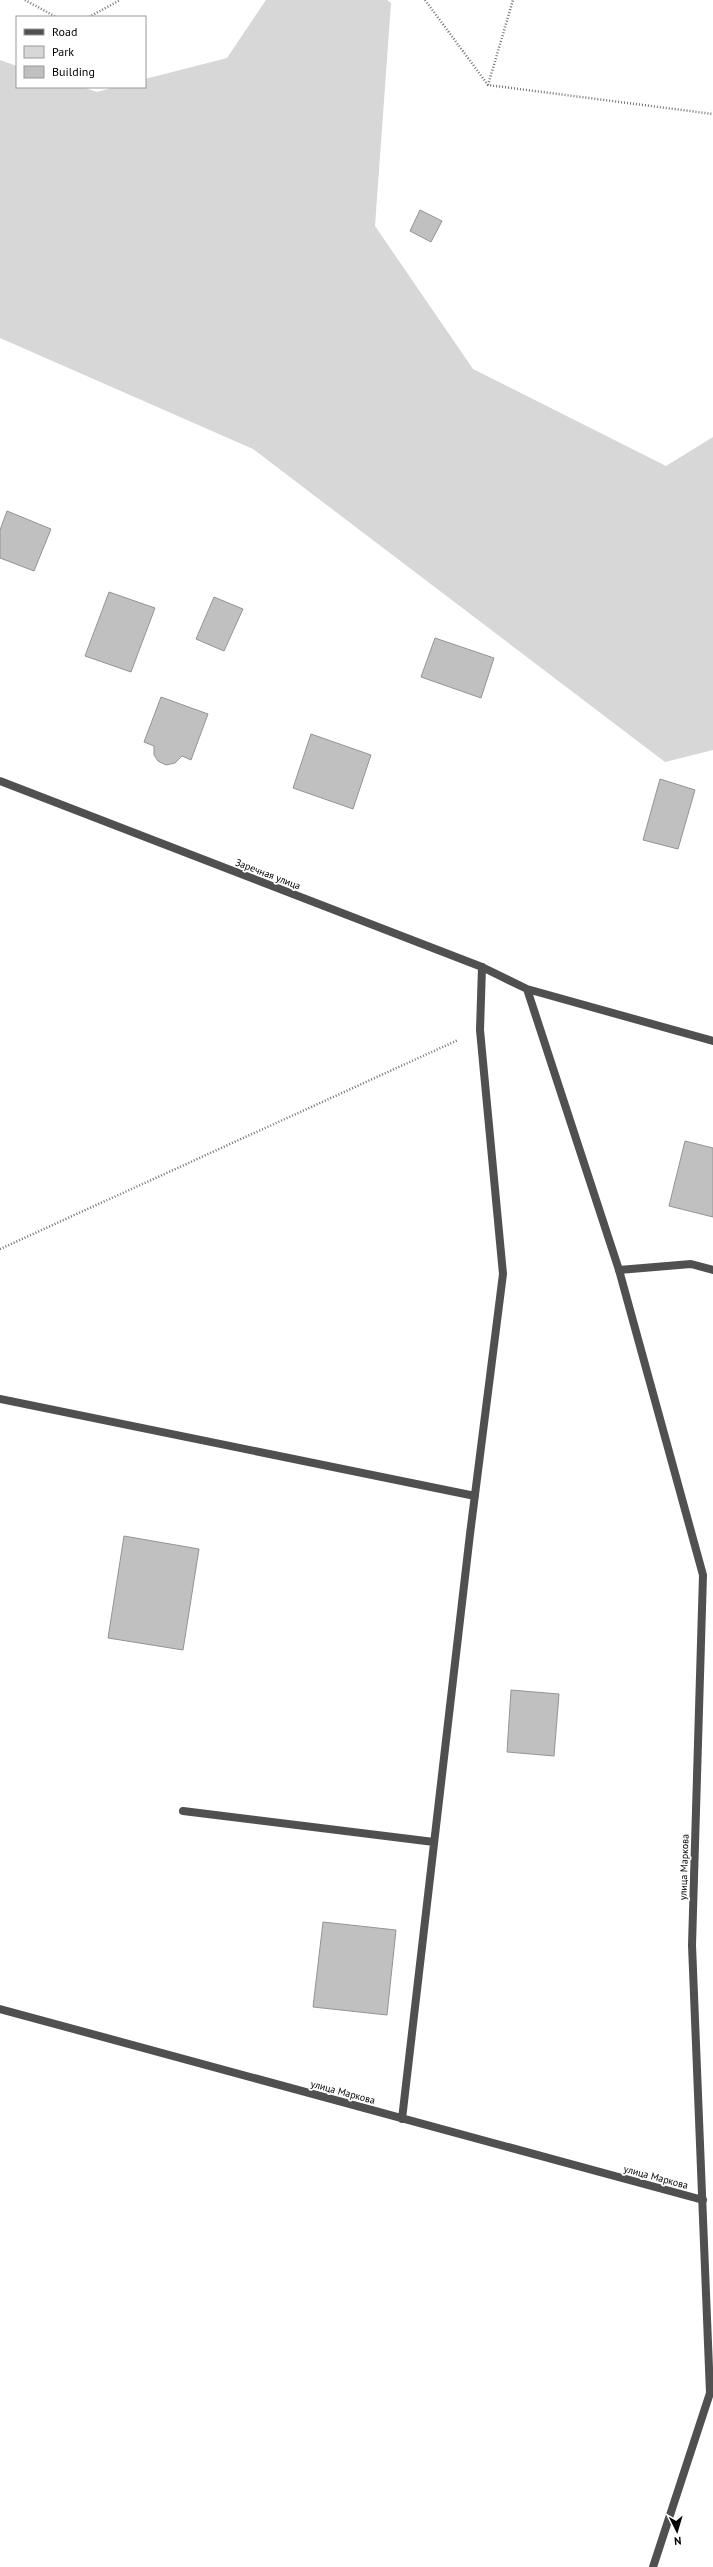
<svg xmlns="http://www.w3.org/2000/svg" width="713" height="2567" viewBox="0 0 713 2567" font-family="'PT Sans',sans-serif">
<rect width="100%" height="100%" fill="#fff"/>
<path fill="#d7d7d7" d="M266,0H387L391,3L375,226L473,369L666,466L713,437V750L665,762L253,449L0,338V60L17,66V87H83L97,92L115,87H145V79L227,58Z"/>
<path fill="#c0c0c0" stroke="#949494" d="M420,210L442,221L431,242L410,231Z
M7,511L51,529L34,571L0,558V530Z
M109,592L155,608L131,672L85,656Z
M214,597L243,609L224,651L196,639Z
M435,638L494,658L481,698L421,677Z
M161,697L208,714L191,760L182,756L175,763L166,765L158,761L154,755V746L144,742Z
M311,734L371,755L353,809L293,788Z
M660,779L695,790L678,849L643,840Z
M685,1141L713,1148V1217L669,1206Z
M124,1536L199,1549L183,1650L108,1638Z
M511,1690L559,1694L554,1756L507,1752Z
M323,1922L396,1930L387,2015L313,2007Z"/>
<g fill="none" stroke-linecap="round" stroke-linejoin="round">
<path stroke="#727272" stroke-width="2.5" stroke-dasharray="1 2" stroke-linecap="butt" d="M25,0L56,17
M425,0L488,85L713,114
M89,17L120,0
M488,85L513,0
M0,1249L458,1040"/>
<path stroke="#505050" stroke-width="8" d="M619,1270L691,1264L713,1270
M0,1399L475,1496
M183,1811L434,1842
M0,2009L703,2200
M402,2119L470,1534L503,1274L480,1030L482,967"/>
<path stroke="#505050" stroke-width="8" d="M0,781L482,967L527,989L713,1041
M527,989L619,1270L703,1575L692,1945L710,2393L653,2567"/>
</g>
<g text-anchor="middle" dominant-baseline="central" stroke-width="3.5" stroke-linejoin="round" paint-order="stroke">
<g font-size="10" fill="#000" stroke="#fff">
<text transform="translate(268 874) rotate(21)">Заречная улица</text>
<text transform="translate(684 1867) rotate(-88)">улица Маркова</text>
<text transform="translate(343 2092) rotate(15)">улица Маркова</text>
<text transform="translate(656 2177) rotate(15)">улица Маркова</text>
</g>
</g>
<rect x="16" y="16" width="130" height="72" fill="#ffffff" stroke="#999999"/>
<rect x="24" y="29" width="20" height="6" fill="#505050" stroke="#999999"/>
<text x="52" y="36" font-size="12" fill="#000000">Road</text>
<rect x="24" y="46" width="20" height="12" fill="#d7d7d7" stroke="#999999"/>
<text x="52" y="56" font-size="12" fill="#000000">Park</text>
<rect x="24" y="66" width="20" height="12" fill="#c0c0c0" stroke="#999999"/>
<text x="52" y="76" font-size="12" fill="#000000">Building</text>
<g transform="translate(677 2531) rotate(175)" stroke="#ffffff" stroke-width="3" paint-order="stroke">
<path d="M0-3L7 15L0 10L-7 15Z" fill="#000000"/>
<text y="-6" font-size="11" font-weight="bold" text-anchor="middle" fill="#000000">N</text>
</g>
</svg>
